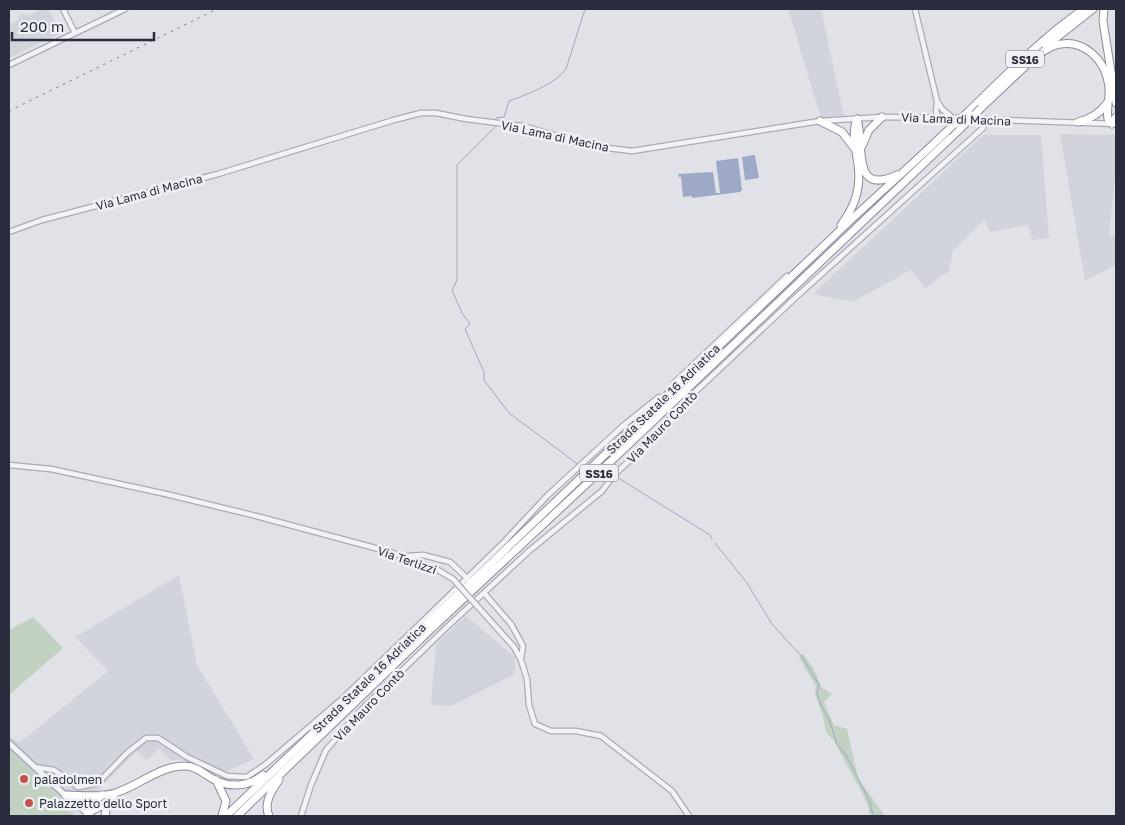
<svg xmlns="http://www.w3.org/2000/svg" width="1125" height="825" viewBox="0 0 1125 825" font-family="'Golos Text',sans-serif">
<rect width="100%" height="100%" fill="#e0e2e8"/>
<path fill="#d2d4dd" d="M41,9H48L61,33L9,58V25L18,20L20,14H22L27,16Z
M788,9H825L821,10L844,116L821,118Z
M1060,134L1116,135V166L1109,236H1116V265L1085,281Z
M983,135H1041L1049,238L1032,240L1028,225L990,232L985,219L953,251L949,271L925,288L911,270L853,302L813,294Z
M179,575L197,665L254,759L222,774L183,760H170L159,748L147,760L137,751L72,816H9V735L19,743L108,671L75,637Z
M466,616L515,657V674L451,706L431,705L436,644Z"/>
<path fill="#c3d1c2" d="M33,617L63,648L9,695V630Z
M802,653L813,667L822,688L832,694L824,702L834,725L847,729L858,778L885,816H870L868,806L863,795L834,741L826,732L823,716L815,695L816,686L799,658Z
M9,749L71,809L70,811L73,816H9Z"/>
<path fill="#9da9c6" d="M753,155L755,156L759,178L745,180L742,157Z
M738,158L742,190L740,192L692,198V196L683,197L681,177H679L678,174L713,172L716,193H720L716,161Z"/>
<g fill="none" stroke-linecap="round" stroke-linejoin="round">
<path stroke="#9da9c6" stroke-width="1" d="M496,118L504,117L509,101C526,95 555,84 566,69L585,9
M495,125L494,128L457,165V280L452,290L462,313L470,324L465,329L484,372V380L509,413L579,465
M615,476L710,535L712,539
M715,543L747,583L772,624L803,658L819,685L817,693L821,705L830,722L837,744L847,757L870,802L873,816"/>
<path stroke="#bcbec6" stroke-width="4.5" stroke-dasharray="4.5 2" stroke-linecap="butt" d="M580,466L614,475"/>
<g stroke="#a9acb5" stroke-width="7">
<path id="minor" d="M63,9L75,33
M915,9L937,101L942,109L953,118
M9,65L125,9
M937,102L936,110L938,118
M971,119L1116,124
M9,232L42,220L218,174L394,120L421,113H436L466,119L523,126L591,146L632,151L820,121L882,117L961,118
M674,383L787,276
M9,465L51,469L166,494L260,517L390,552L438,570
M407,556L423,555L450,562L468,579
M484,593L511,624L523,646L521,658
M514,647L521,660L527,679L529,705L535,724L551,731H576L601,736L672,791L689,816
M34,767L54,770L78,787L98,783L127,753L146,738H158L187,757L227,776L247,777L266,764L341,700L427,617L504,542L547,496L624,425L659,397
M301,816L311,785L326,750L362,709L447,627L529,551L602,491L614,475L644,447L693,394L795,298L983,128L986,119"/>
</g>
<g stroke="#a9acb5" stroke-width="8">
<path id="tertiary" d="M9,743L65,795L91,816"/>
</g>
<g stroke="#888d9e" stroke-width="9">
<path id="trunk" d="M1104,9L1103,21L1116,103
M1046,46L1093,9
M1033,59C1039,54 1046,49 1053,46C1082,36 1106,59 1109,88C1110,98 1106,108 1108,119L1112,124L1116,117
M981,108L1035,57
M968,112C1005,76 1042,38 1084,9
M857,119C865,143 850,197 897,175
M820,121L842,132L855,149
M1078,122C1090,119 1100,114 1107,103
M862,146L869,130L882,117
M841,225C857,204 862,184 857,158C855,145 852,131 857,119
M216,780L226,801L222,816
M65,795C81,795 99,798 115,793C139,786 160,765 186,766C196,766 204,774 213,779C229,788 248,787 263,775
M87,813L107,803L115,794
M87,813L89,806L102,795
M105,816L107,803
M226,816C427,622 630,430 833,237C870,201 909,168 946,132
M237,816L430,630L625,448L960,129
M269,816C263,803 272,790 279,780"/>
</g>
<use href="#minor" stroke="#f2f3f7" stroke-width="4.5"/>
<use href="#tertiary" stroke="#f2f3f7" stroke-width="5"/>
<use href="#trunk" stroke="#fff" stroke-width="7"/>
<path stroke="#7a7f91" stroke-width="1" stroke-dasharray="2.5 5" stroke-linecap="butt" d="M9,111L217,9"/>
<g stroke="#a9acb5" stroke-width="7" stroke-linecap="butt">
<path id="minor-bridge" d="M438,570L453,579L514,647"/>
</g>
<g stroke="#888d9e" stroke-width="9" stroke-linecap="butt">
<path id="trunk-bridge" d="M960,129L981,108
M946,132L968,112"/>
</g>
<use href="#minor-bridge" stroke="#f2f3f7" stroke-width="4.5"/>
<use href="#trunk-bridge" stroke="#fff" stroke-width="7"/>
</g>
<g fill="#c5514d" stroke="#eff1f6" stroke-width="2">
<circle cx="24" cy="779" r="5"/>
<circle cx="29" cy="803" r="5"/>
</g>
<g text-anchor="middle" dominant-baseline="central" stroke-width="5" stroke-linejoin="round" paint-order="stroke">
<g fill="#eff1f6" stroke="#656875" stroke-width="1">
<rect x="1006" y="50.5" width="38" height="17" rx="4"/>
<rect x="580" y="464.5" width="38" height="17" rx="4"/>
</g>
<g font-size="11" font-weight="bold" fill="#2a2d3e">
<text x="1025" y="59">SS16</text>
<text x="599" y="473">SS16</text>
</g>
<g font-size="12" fill="#2a2d3e" stroke="#eff1f6">
<text transform="translate(956 119) rotate(2)">Via Lama di Macina</text>
<text transform="translate(555 136) rotate(12)">Via Lama di Macina</text>
<text transform="translate(149 192) rotate(-15)">Via Lama di Macina</text>
<text transform="translate(663 399) rotate(-44)">Strada Statale 16 Adriatica</text>
<text transform="translate(662 427) rotate(-46)">Via Mauro Contò</text>
<text transform="translate(407 560) rotate(19)">Via Terlizzi</text>
<text transform="translate(369 678) rotate(-44)">Strada Statale 16 Adriatica</text>
<text transform="translate(369 705) rotate(-46)">Via Mauro Contò</text>
</g>
<g font-size="12" fill="#2a2d3e" stroke="#eff1f6" text-anchor="start">
<text x="34" y="779">paladolmen</text>
<text x="39" y="803">Palazzetto dello Sport</text>
</g>
</g>
<rect width="1125" height="825" fill="none" stroke="#2a2d3e" stroke-width="20"/>
<path d="M12 32v8h142v-8" fill="none" stroke="#2a2d3e" stroke-width="2.5"/>
<text x="20" y="32" font-size="15" fill="#2a2d3e" stroke="#eff1f6" stroke-width="4" paint-order="stroke">200 m</text>
</svg>
